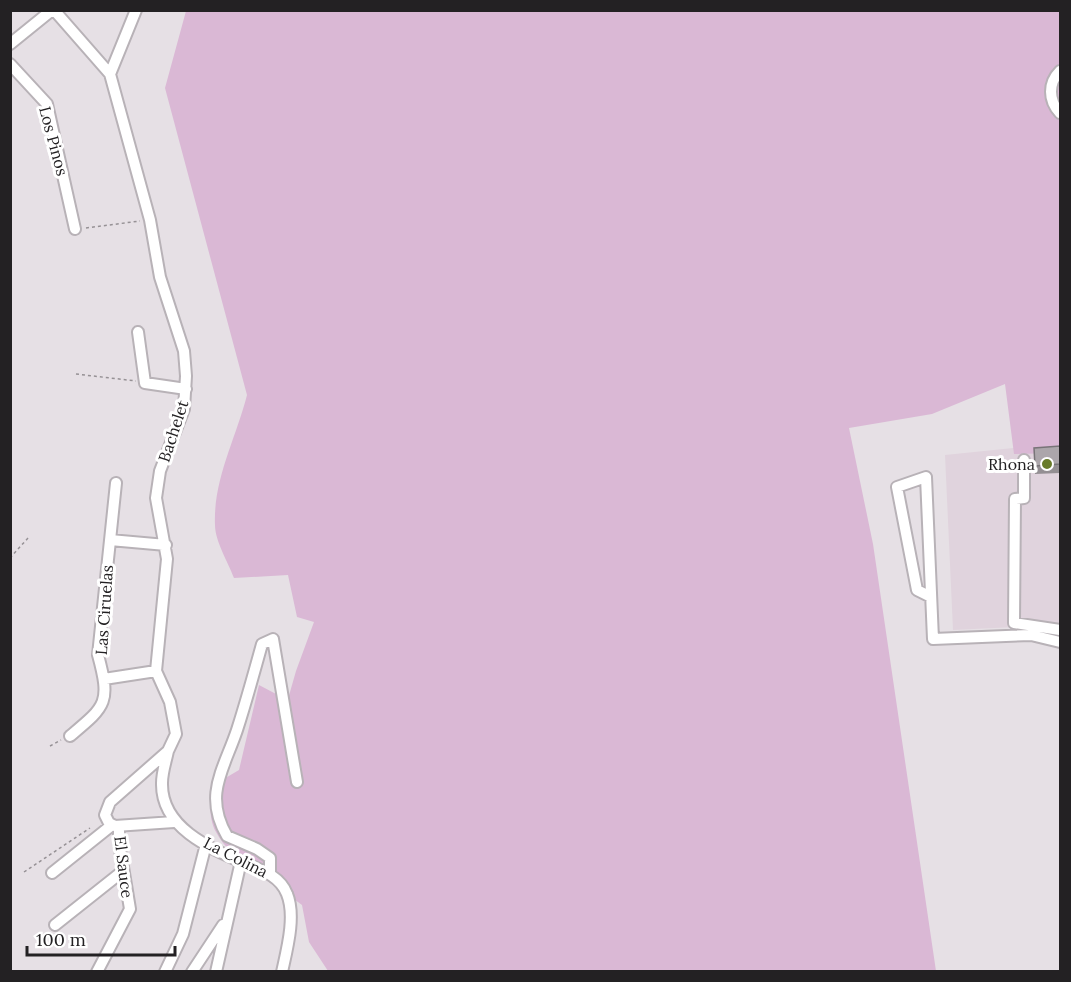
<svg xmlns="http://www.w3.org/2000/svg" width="1071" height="982" viewBox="0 0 1071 982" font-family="Lora,serif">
<rect width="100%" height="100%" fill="#e6e0e5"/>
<path fill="#e0d3dd" d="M1060,443V635L1015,627L953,630L945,455Z"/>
<path fill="#dab8d5" d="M186,11H1060V453L1014,454L1005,384L932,414L849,428L873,544L936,971H328L309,942L302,905C277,886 230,860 216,832C209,820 210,804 211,791L222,780L239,770L259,685L276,694L282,720L296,671L314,622L297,617L288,575L234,578C228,562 215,541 215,525C213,480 236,438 247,395L165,88Z"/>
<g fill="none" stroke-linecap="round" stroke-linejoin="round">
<g stroke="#b8b2b7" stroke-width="14">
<path id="minor" d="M54,10L110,74
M136,10L110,74L150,220L160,277L184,351L186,376L184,409L160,471L156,498L167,559L156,671L170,702L176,734L168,751L110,802L105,815L109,823L115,826L174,822
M10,44L52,10
M10,64L47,104L75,229
M1060,71C1048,83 1048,100 1060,113
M138,332L145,383L186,389
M1024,460V498L1015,499L1014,623L1060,630
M110,540L166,545
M931,597L917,590L897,487L926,477L933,639L1031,635L1060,642
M104,679L156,671
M70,736C106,706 111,703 98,655L116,483
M168,751C166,761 162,772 162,783C161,829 212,849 249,865C265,871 281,878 287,894C296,916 287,949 282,972
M52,873L112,825
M270,874V858L257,849L227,836C203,795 224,769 237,730C246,702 254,673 262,644L273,639L297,782
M55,925L123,871
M97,972L130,909L119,843V827
M165,972L183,934L206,844
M192,972L223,925
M216,972L241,861"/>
</g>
<path stroke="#969195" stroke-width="1.5" stroke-dasharray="3 3" stroke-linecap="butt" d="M86,228L140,221
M76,374L136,381
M10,558L28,538
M50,746L61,740
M24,872L90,828"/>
<use href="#minor" stroke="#fff" stroke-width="10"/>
</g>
<path fill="#948f93" d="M1060,446V473L1035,474L1034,448Z"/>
<path fill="#aca6ab" stroke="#787478" stroke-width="1.5" d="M1060,446V464L1035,466L1034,448Z"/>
<circle fill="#687b2a" stroke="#fff" stroke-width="2" cx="1047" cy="464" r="6"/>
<g text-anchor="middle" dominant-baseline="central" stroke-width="6" stroke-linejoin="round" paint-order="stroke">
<g font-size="16" fill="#232123" stroke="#fff">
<text transform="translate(54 141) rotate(75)">Los Pinos</text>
<text transform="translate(173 431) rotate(-72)">Bachelet</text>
<text transform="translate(104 610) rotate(-86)">Las Ciruelas</text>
<text transform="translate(236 857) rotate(27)">La Colina</text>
<text transform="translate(124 867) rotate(83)">El Sauce</text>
</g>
<g font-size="16" fill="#232123" stroke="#fff" text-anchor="end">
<text x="1035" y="464">Rhona</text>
</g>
</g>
<rect width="1071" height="982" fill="none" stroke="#232123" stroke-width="24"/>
<path d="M27 946v9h148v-9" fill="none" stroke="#232123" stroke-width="3"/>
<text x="36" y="946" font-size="18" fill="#232123" stroke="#ffffff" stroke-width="4.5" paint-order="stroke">100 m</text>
</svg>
